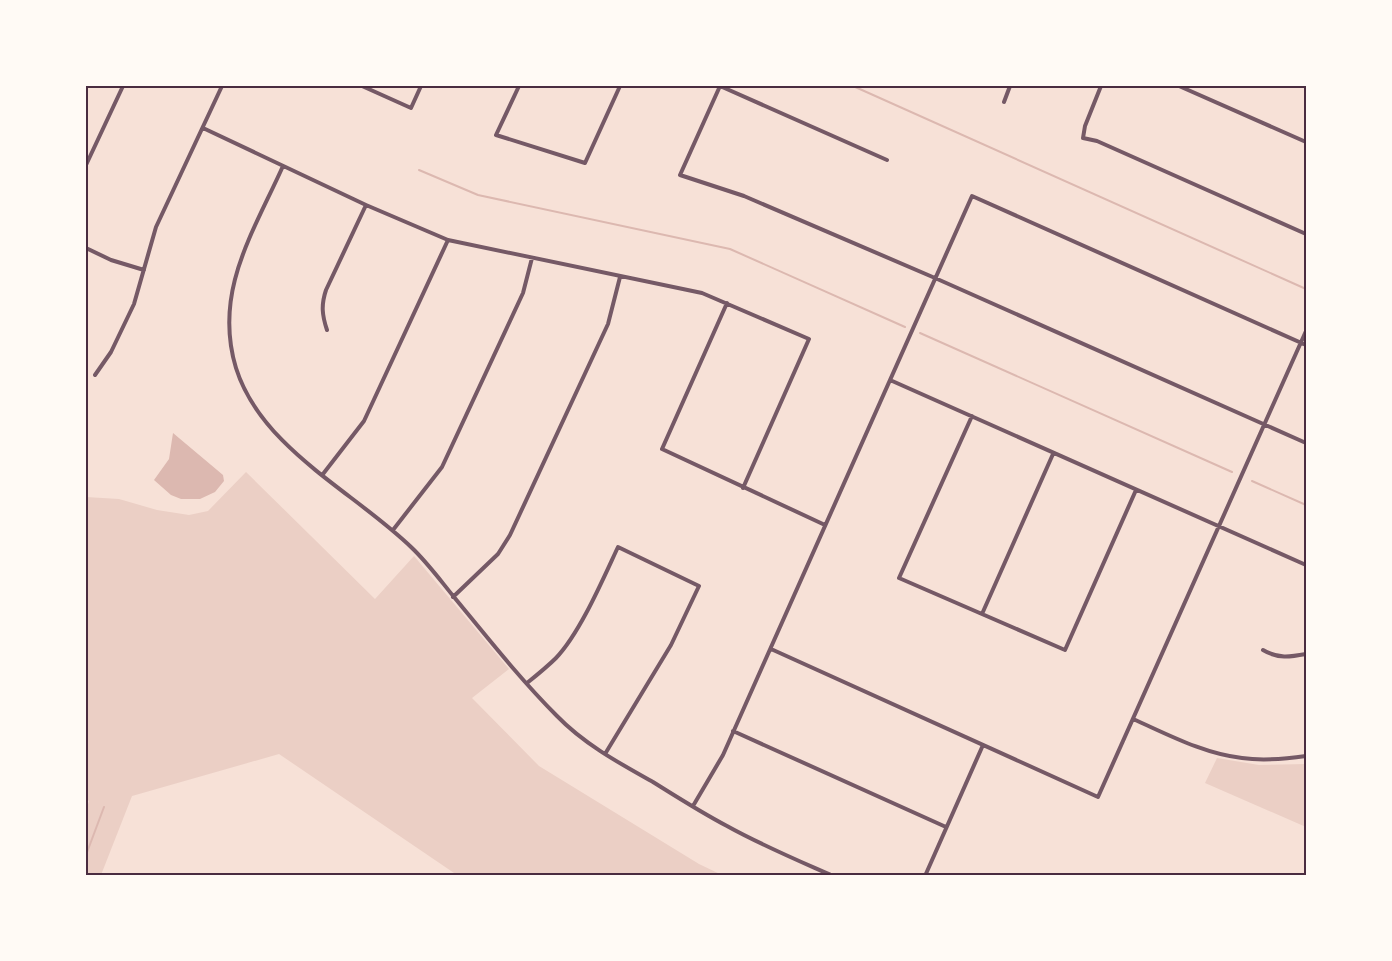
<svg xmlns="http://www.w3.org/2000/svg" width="1392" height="961" viewBox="0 0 1392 961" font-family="'Golos Text',sans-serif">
<rect width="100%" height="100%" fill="#f7e1d7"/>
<path fill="#ebcfc5" d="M246,472L375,599L414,556L509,669L472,698L539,766L699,864L722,875H457L279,754L132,796L101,875H86V811L89,801L86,799V497L119,499L157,510L189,515L208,511Z
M1217,758L1259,765L1306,764V827L1205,783Z"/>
<path fill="#dcb8b0" d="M173,433L223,475L224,481L215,492L200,499H181L171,495L154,480L169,459Z"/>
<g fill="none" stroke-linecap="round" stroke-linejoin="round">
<path stroke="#dcb8b0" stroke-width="2" d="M853,86L1306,289
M419,170L478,195L730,249L905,327
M920,333L1232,472
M1252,481L1306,505
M86,855L104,807"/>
<path stroke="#755966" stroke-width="4" d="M362,86L411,108L421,86
M519,86L496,135L585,163L620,86
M720,86L680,175L744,196L935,278L1306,443
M720,86L887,160
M1101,86L1085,126L1083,138L1097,141L1306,234
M1179,86L1306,142
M1004,102L1010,86
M203,128L366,205L448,240L702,293L809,339L743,488
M86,165L123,86
M283,166C253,233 213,292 236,368C261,448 353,491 411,547C427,562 440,580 454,597C487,637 520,679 557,716C584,744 619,763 653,782C677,797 702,813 727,826C761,845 797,860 833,876
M86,248L111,260L144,270
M727,303L662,449L825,525
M327,330C322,315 321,305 326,290L366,205
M95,375L111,352L134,304L156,227L222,86
M890,380L1306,565
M972,416L899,578L1065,650L1136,490
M323,474L364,421L448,240
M393,530L442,467L523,293L532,258
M453,597L498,554L510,535L608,324L620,277
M982,614L1053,454
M771,649L1098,797L1306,331
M1263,650C1278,659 1290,657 1306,654
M527,683C537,675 547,667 556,658C580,633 603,579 618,547L699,586L671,645L605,754
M1133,719C1167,734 1204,754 1242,758C1263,761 1285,759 1306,756
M733,731L946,827
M693,806L723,755L972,196L1306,345
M925,876L983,745"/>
</g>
<rect width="1392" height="961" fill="none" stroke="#fffaf5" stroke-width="174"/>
<rect x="87" y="87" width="1218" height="787" fill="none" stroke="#4a2c40" stroke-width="2"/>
</svg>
